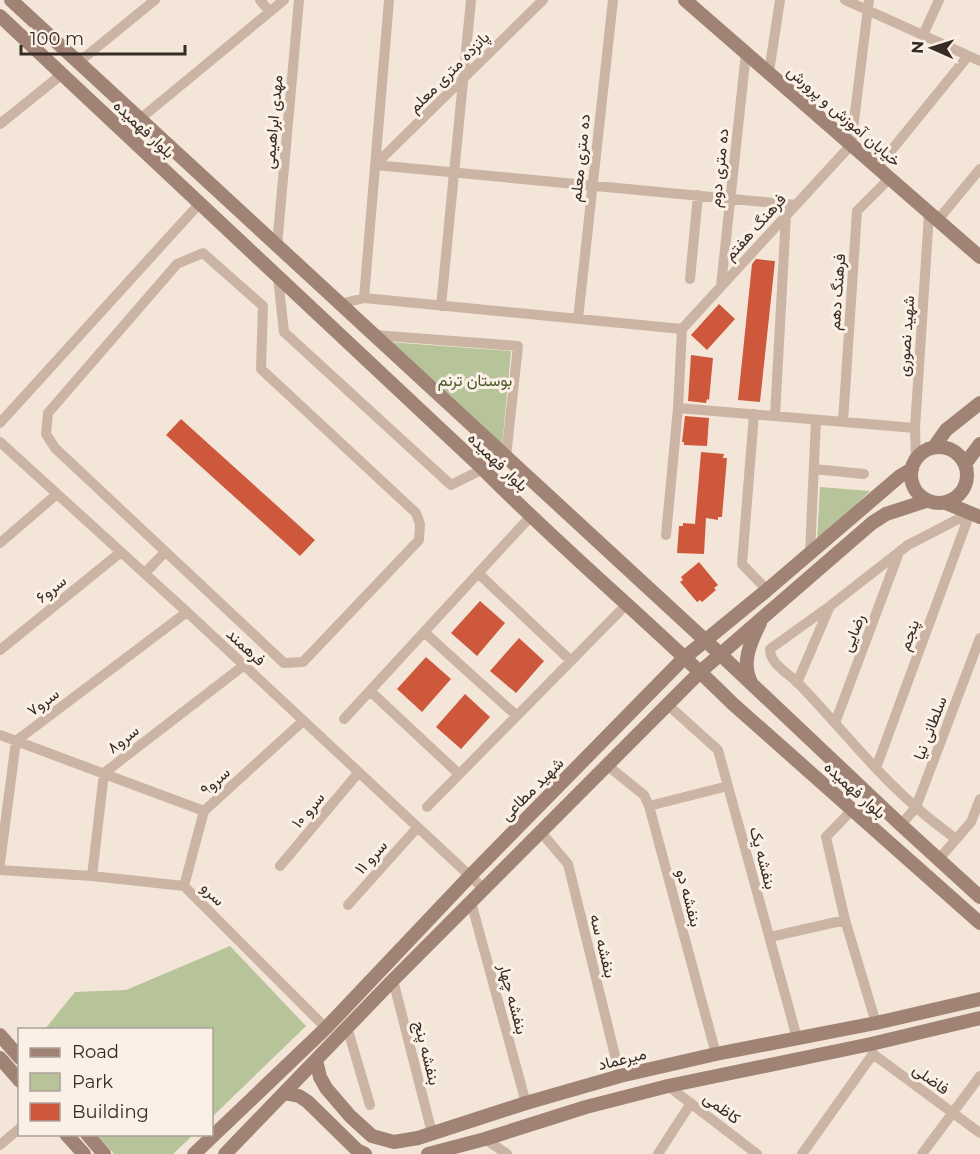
<svg xmlns="http://www.w3.org/2000/svg" width="980" height="1154" viewBox="0 0 980 1154" font-family="Montserrat,Vazirmatn,sans-serif">
<rect width="100%" height="100%" fill="#f3e6d9"/>
<path fill="#b7c398" d="M388,342L511,351L502,446Z
M820,487L870,491L817,542Z
M230,946L306,1026L212,1117V1030L45,1029L75,992L126,990Z
M97,1135H193L173,1154H114Z"/>
<path fill="#ce583c" d="M756,259L775,261L760,402L738,400L752,264Z
M719,304L735,319L707,350L691,335Z
M691,355L713,358L709,400L707,399L706,403L688,401Z
M685,416L709,418L707,446L684,445V442H682Z
M181,419L315,540L300,556L166,435Z
M701,452L724,454L723,458H727L722,517H718V520L706,518L704,554L677,553L679,526H683V523L695,524Z
M699,562L718,585L714,588L716,590L702,602L700,600L697,602L680,582L683,580L681,577Z
M480,601L505,623L477,656L451,633Z
M519,638L544,661L516,693L490,671Z
M426,657L451,679L422,712L397,689Z
M465,694L490,717L461,749L436,727Z"/>
<g fill="none" stroke-linecap="round" stroke-linejoin="round">
<path stroke="#ccb4a4" stroke-width="10" d="M260,0L270,12
M845,0L980,61
M923,35L939,0
M79,62L155,0
M769,72L780,0
M140,119L284,0
M0,124L61,75
M375,165L796,205
M375,165L543,0
M877,168L968,56
M937,221L980,169
M277,246L299,0
M203,253L263,306L261,369L416,513L420,524L419,540L303,662L284,663L55,448L46,434L48,413L177,264Z
M278,278L284,332L451,485L483,469
M690,279L698,195
M721,286L746,53
M364,298L389,0
M340,304L364,298L682,329
M441,306L471,0
M578,319L613,0
M682,329L851,145L869,0
M374,335L518,346L506,457
M678,408L915,428
M754,414L742,564L767,590
M775,416L786,215
M843,422L857,211L890,178
M0,423L200,203
M0,442L187,612L484,889
M916,460L915,428L929,214
M814,469L864,474
M666,535L678,408L682,329
M0,543L57,494
M810,553L816,420
M145,573L165,552
M478,573L571,661
M424,632L517,716
M0,650L121,552
M797,683L830,606
M370,691L459,774
M668,705L718,750L797,1038
M344,719L530,517
M835,723L898,555
M0,735L204,811
M608,766L644,795L649,806L716,1054
M876,768L970,513
M649,806L728,786
M427,807L626,605
M901,825L916,807L980,638
M540,831L568,864L620,1076
M956,839C943,829 929,819 916,807C873,770 838,724 798,683C789,674 769,663 770,649L830,606L908,545L970,513
M939,859L971,822L980,799
M0,863L16,741L187,612
M280,866L359,772
M0,870L92,876L184,886L326,1028
M92,876L104,773L243,666
M184,886L204,811L303,721
M471,902L526,1103
M348,905L417,828
M845,920L826,837L852,810
M770,937L845,920L876,1023
M393,980L432,1133
M347,1027L370,1105
M871,1044L873,1054L980,1133
M668,1086L757,1154
M485,1139L507,1154
M0,1145L20,1128
M658,1154L691,1103
M802,1154L873,1054
M922,1154L980,1076"/>
<path stroke="#a08375" stroke-width="14" d="M11,0L720,654L901,825L980,897
M685,0L980,257
M0,16L483,469C564,551 652,624 733,704L980,923
M911 475a28 28 0 1 1 56 0a28 28 0 1 1-56 0Z
M934,447L946,430L980,403
M965,464L980,444
M946,503L980,517
M752,684C740,664 751,641 760,623
M0,1035L20,1058
M0,1058L20,1081
M316,1060L320,1077L326,1088L350,1116L372,1136L394,1142L418,1138L526,1103L620,1076L716,1054L876,1023L980,999
M284,1093L299,1096L308,1102L357,1150L365,1154
M66,1134L84,1154
M87,1134L104,1154
M194,1154L326,1028L470,876L684,658L767,590L900,476L912,469
M225,1154L393,980L700,672L872,523L886,514L926,501
M428,1154L485,1139L586,1107L668,1086L871,1044L980,1018"/>
</g>
<g text-anchor="middle" dominant-baseline="central" stroke-width="6" stroke-linejoin="round" paint-order="stroke">
<g font-size="16" fill="#372b26" stroke="#fbf0e5">
<text transform="translate(449 72) rotate(-45)">پانزده متری معلم</text>
<text transform="translate(844 116) rotate(41)">خیابان آموزش و پرورش</text>
<text transform="translate(273 122) rotate(-85)">مهدی ابراهیمی</text>
<text transform="translate(144 129) rotate(43)">بلوار فهمیده</text>
<text transform="translate(580 158) rotate(-84)">ده متری معلم</text>
<text transform="translate(719 168) rotate(-84)">ده متری دوم</text>
<text transform="translate(755 227) rotate(-48)">فرهنگ هفتم</text>
<text transform="translate(837 292) rotate(-86)">فرهنگ دهم</text>
<text transform="translate(906 336) rotate(-86)">شهید نصوری</text>
<text transform="translate(498 462) rotate(44)">بلوار فهمیده</text>
<text transform="translate(51 589) rotate(-39)">سرو۶</text>
<text transform="translate(853 633) rotate(-69)">رضایی</text>
<text transform="translate(909 635) rotate(-70)">پنجم</text>
<text transform="translate(246 647) rotate(43)">فرهمند</text>
<text transform="translate(43 702) rotate(-37)">سرو۷</text>
<text transform="translate(930 728) rotate(-69)">سلطانی نیا</text>
<text transform="translate(123 739) rotate(-38)">سرو۸</text>
<text transform="translate(215 781) rotate(-42)">سرو۹</text>
<text transform="translate(532 789) rotate(-45)">شهید مطاعی</text>
<text transform="translate(855 790) rotate(42)">بلوار فهمیده</text>
<text transform="translate(308 810) rotate(-50)">سرو ۱۰</text>
<text transform="translate(371 857) rotate(-48)">۱۱ سرو</text>
<text transform="translate(763 858) rotate(75)">بنفشه یک</text>
<text transform="translate(213 894) rotate(45)">سرو</text>
<text transform="translate(689 898) rotate(75)">بنفشه دو</text>
<text transform="translate(603 946) rotate(76)">بنفشه سه</text>
<text transform="translate(513 999) rotate(75)">بنفشه چهار</text>
<text transform="translate(427 1053) rotate(76)">بنفشه پنج</text>
<text transform="translate(622 1059) rotate(-14)">میرعماد</text>
<text transform="translate(931 1079) rotate(36)">فاضلی</text>
<text transform="translate(722 1108) rotate(37)">کاظمی</text>
</g>
<g font-size="16" fill="#485728" stroke="#fbf0e5">
<text x="475" y="380">بوستان ترنم</text>
</g>
</g>
<rect x="18" y="1028" width="195" height="108" fill="#fbf0e5" stroke="#ada199" stroke-width="1.5"/>
<rect x="30" y="1048" width="30" height="9" fill="#a08375" stroke="#ada199" stroke-width="1.5"/>
<text x="72" y="1058" font-size="18" fill="#372b26">Road</text>
<rect x="30" y="1073" width="30" height="18" fill="#b7c398" stroke="#ada199" stroke-width="1.5"/>
<text x="72" y="1088" font-size="18" fill="#372b26">Park</text>
<rect x="30" y="1103" width="30" height="18" fill="#ce583c" stroke="#ada199" stroke-width="1.5"/>
<text x="72" y="1118" font-size="18" fill="#372b26">Building</text>
<g transform="translate(932 48) rotate(273)" stroke="#fbf0e5" stroke-width="4.5" paint-order="stroke">
<path d="M0-4.5L10 22L0 15L-10 22Z" fill="#372b26"/>
<text y="-9" font-size="16" font-weight="bold" text-anchor="middle" fill="#372b26">N</text>
</g>
<path d="M21 45v9h164v-9" fill="none" stroke="#372b26" stroke-width="3"/>
<text x="30" y="45" font-size="18" fill="#372b26" stroke="#fbf0e5" stroke-width="4.5" paint-order="stroke">100 m</text>
</svg>
